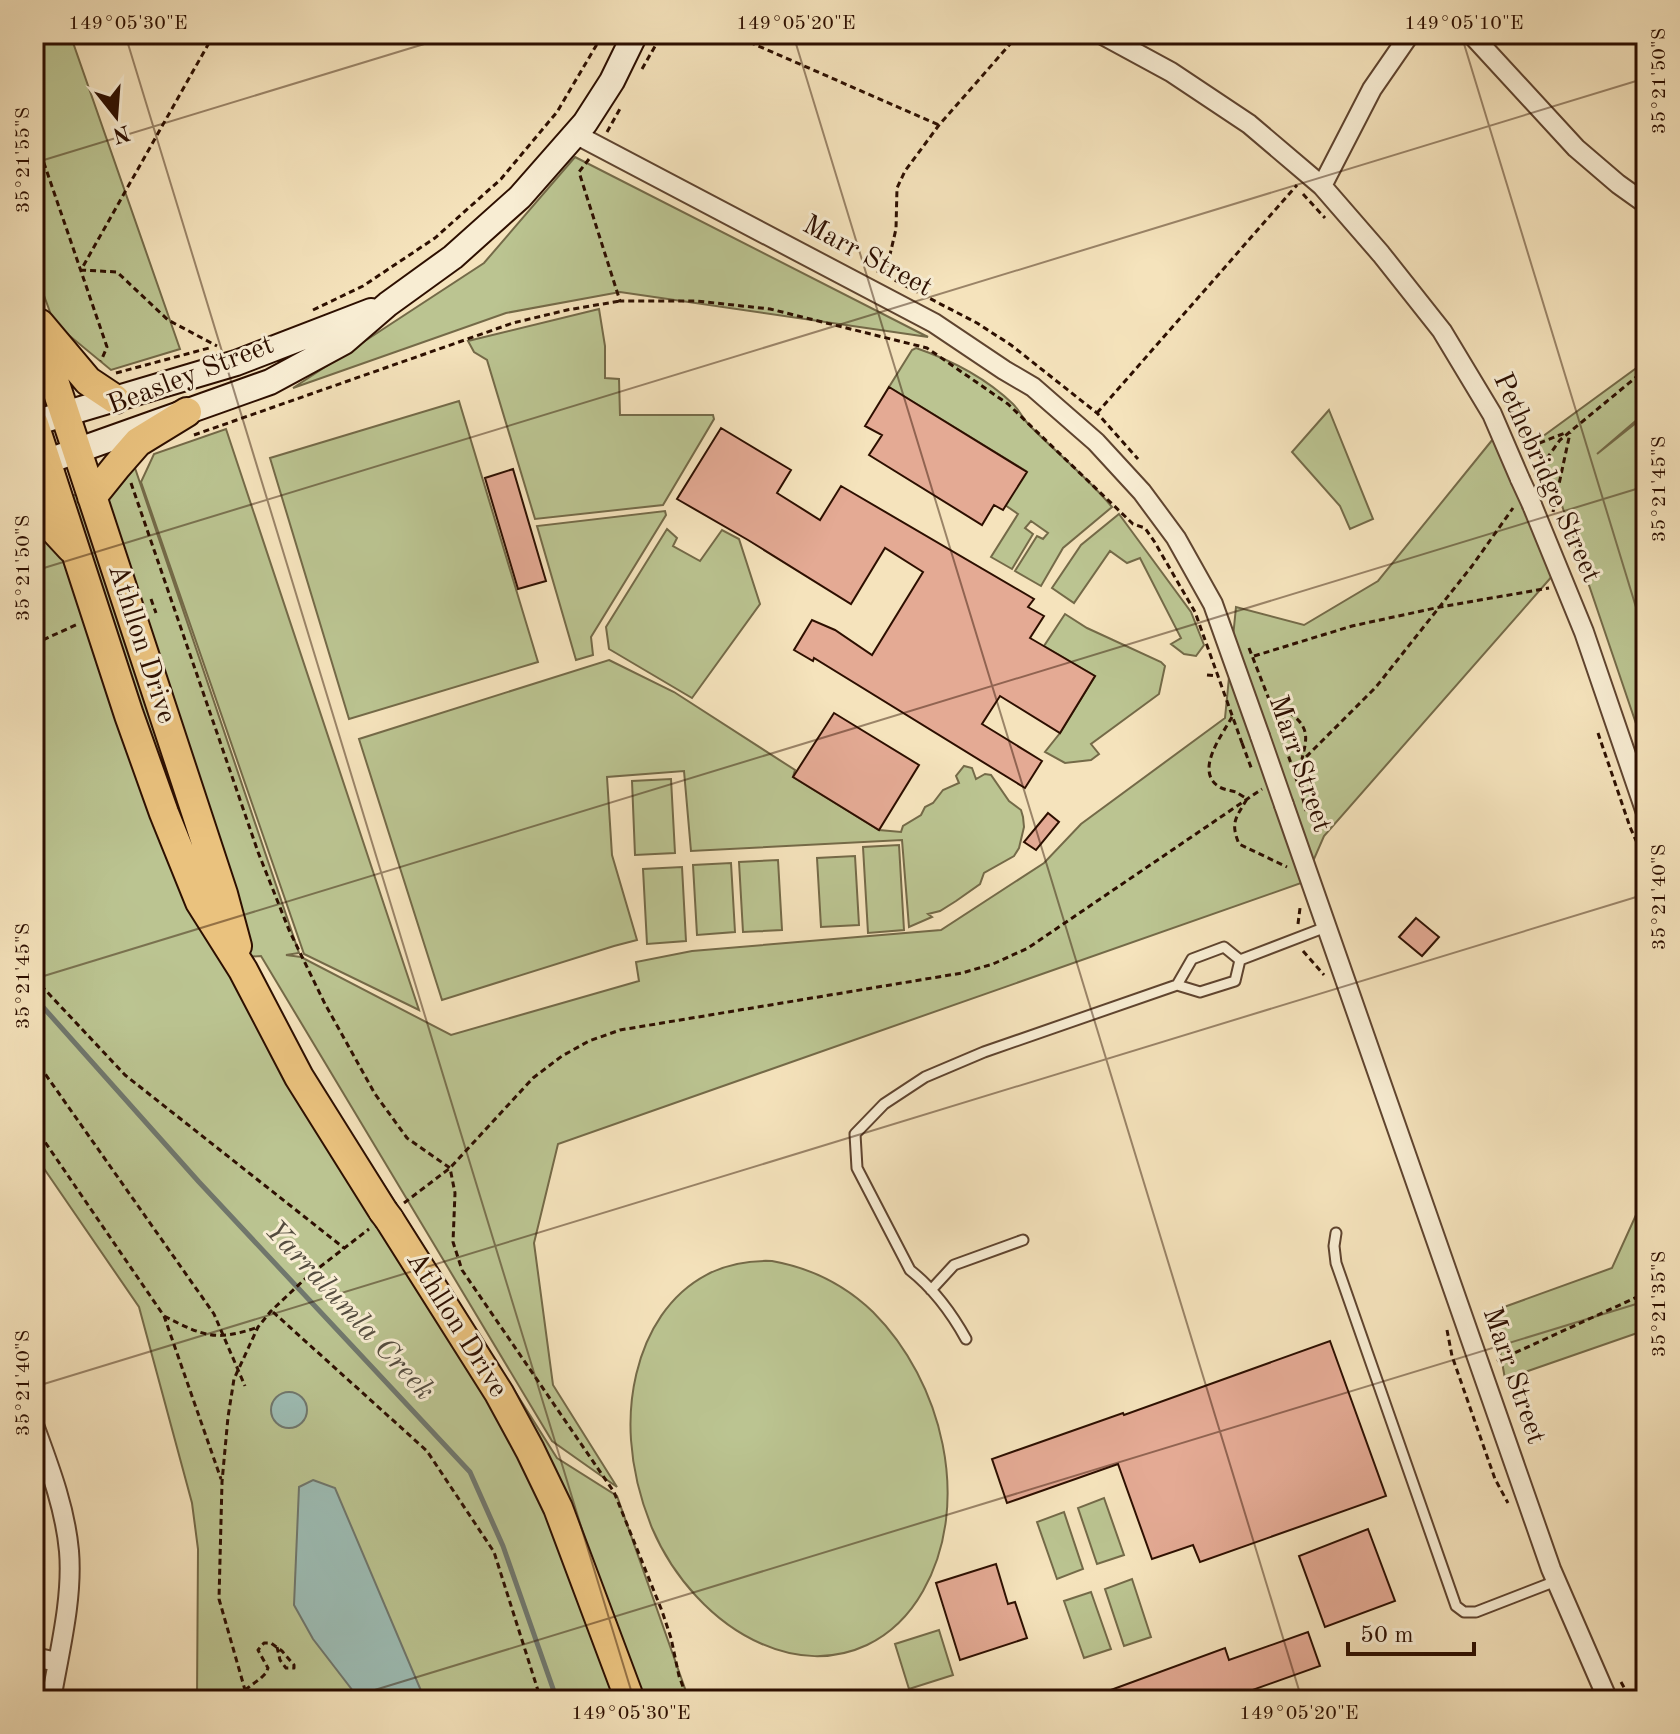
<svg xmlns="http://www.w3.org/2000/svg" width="1680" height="1734" viewBox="0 0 1680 1734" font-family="'Old Standard TT',serif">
<rect width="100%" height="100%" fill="#f5e3bc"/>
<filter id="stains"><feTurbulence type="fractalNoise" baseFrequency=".0025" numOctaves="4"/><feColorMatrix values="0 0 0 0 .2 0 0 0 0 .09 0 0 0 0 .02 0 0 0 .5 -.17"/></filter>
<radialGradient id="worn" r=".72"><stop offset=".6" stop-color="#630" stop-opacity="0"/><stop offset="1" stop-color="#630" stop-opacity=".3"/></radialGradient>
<path fill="#bbc491" stroke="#746a48" stroke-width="2" d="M34,34H70L180,349L111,370L54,323L34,268Z
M575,157L928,337L620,292L506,313L293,388L484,263Z
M599,309L605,346V378L619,379L620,415H713L714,419L663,505L535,519L487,360L474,352L468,341Z
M916,348C951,360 986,378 1013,404C1020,411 1024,421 1032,428C1059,455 1088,478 1112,507L1063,548L1041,586L1015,571L1037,536L1043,539L1048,533L1031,521L1025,528L1033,534L1012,569L991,557L1018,514L1005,505L1026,471L889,387L912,350Z
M1646,361V412L1597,454L1646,415V753L1556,488L1531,445Z
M459,401L538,662L349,719L270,458Z
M1329,410L1373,519L1350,529L1340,506L1292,452Z
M226,429L419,1010L304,954L141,482L154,454Z
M1493,439L1554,574L1324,836L1304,882L558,1144L534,1243L553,1385L617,1487L552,1441L261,956L245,957L285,1032L410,1225L557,1458L617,1496L689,1700H197L198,1549L192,1503L139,1307L34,1154V513L135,468L299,953L286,955L301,957L451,1035L639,981L636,962L692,951L941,930L1044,863L1081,824L1225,718L1236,607L1304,625L1378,581Z
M665,511L666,515L591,637L593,655L576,660L537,526Z
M1119,514L1191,612L1204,645L1196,656L1184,654L1171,644L1181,638L1140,558L1127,563L1110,551L1074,603L1052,588L1081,545Z
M667,529L677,538L673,546L700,561L722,530L739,539L760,604L692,698L609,649L606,627Z
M1065,614L1087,628L1161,662L1165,666L1159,694L1091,744L1099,754L1091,760L1065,763L1045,752L1060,733L1095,676L1044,646Z
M609,660L674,692L795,770L793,777L879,830L901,832L903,826L921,815L925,807L933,803L943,790L959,783L956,776L964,766L972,768L976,779L985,774L991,775L1009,801L1021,810L1023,817L1024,827L1019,848L1014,856L984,873L980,884L956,901L940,911L928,914L932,917L909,927L902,840L691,851L684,771L607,777L612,855L637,940L614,946L442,1000L359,739Z
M671,779L675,853L635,855L632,781Z
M899,845L904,930L868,933L863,847Z
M855,856L859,925L821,927L817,858Z
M778,860L782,930L743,932L739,862Z
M731,863L735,932L697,935L693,865Z
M682,867L686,941L647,944L643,869Z
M1646,1193V1330L1505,1379L1493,1311L1612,1268Z
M772,1261C811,1268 844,1284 873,1312C942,1381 973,1503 923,1591C910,1614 892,1633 867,1645C833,1661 796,1659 762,1644C713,1623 673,1577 652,1528C641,1501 633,1470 631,1440C625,1351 671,1257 772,1261Z
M1104,1498L1124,1555L1097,1564L1078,1508Z
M1064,1512L1083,1569L1057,1579L1037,1522Z
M1132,1579L1151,1637L1124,1646L1105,1589Z
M1091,1592L1111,1649L1084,1658L1064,1601Z
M939,1630L953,1675L909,1689L895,1644Z"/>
<path fill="#9dbdb5" stroke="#70776d" stroke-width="2" d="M271 1410a18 18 0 1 1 36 0a18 18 0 1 1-36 0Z
M313,1480L335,1488L425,1700H360L313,1639L294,1605L299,1487Z"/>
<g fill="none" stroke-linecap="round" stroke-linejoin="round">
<path stroke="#70776d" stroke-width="5" d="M34,997L199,1182L470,1472L503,1546L557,1700"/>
</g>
<path fill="#e4aa94" stroke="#2d0f00" stroke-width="2" d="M889,387L1027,472L1003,510L994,505L982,525L869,455L882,435L865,426Z
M721,428L791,470L777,493L820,520L841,486L1034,599L1028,607L1044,616L1030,638L1095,676L1060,733L1000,696L982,724L1042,761L1025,788L814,658L813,661L794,650L812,620L835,630L872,655L923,572L885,548L851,604L748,540L677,499Z
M513,469L546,581L518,589L485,478Z
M834,713L919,765L879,830L793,777Z
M1048,813L1059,822L1036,850L1024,842Z
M1416,918L1439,937L1422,956L1399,937Z
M1330,1341L1386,1496L1200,1562L1193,1545L1152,1559L1118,1464L1007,1503L992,1459L1123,1413L1124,1415Z
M1368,1529L1395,1601L1325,1627L1299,1556Z
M996,1564L1008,1604L1015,1602L1027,1638L960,1660L936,1583Z
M1308,1632L1320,1666L1241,1694L1243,1700H1089V1698L1225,1648L1229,1660Z"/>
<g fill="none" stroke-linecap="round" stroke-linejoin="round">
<g stroke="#5f442f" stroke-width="13">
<path id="lane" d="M1177,985L1192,959L1224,947L1240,960
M1336,1233L1334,1246L1336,1263L1456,1606L1464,1612H1476L1556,1581
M931,1290L954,1265L1023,1240
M966,1339C951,1312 934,1289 910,1270L857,1168L855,1134L884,1104L925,1077L984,1052L1177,985L1200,992L1235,981L1240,960L1326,927"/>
</g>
<g stroke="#5f442f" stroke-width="22">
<path id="street" d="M1101,34L1171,72L1249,124L1322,186L1381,254L1442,331L1492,414L1520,479
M1471,34L1576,148L1618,184L1646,204
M577,135L934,323L1004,370L1033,387L1096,442L1142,492L1176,538L1213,604L1260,736
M1322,186L1372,89L1410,34
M1532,505L1584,632L1646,813
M1284,805L1551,1569L1608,1700
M34,1425C49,1466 65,1507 69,1551C73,1599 59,1653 51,1700
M34,1657L57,1662"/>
</g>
<g stroke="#2d0f00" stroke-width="28">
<path id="secondary" d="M34,423L236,363L371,311
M34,466L270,382L344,342L388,304L453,257L520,197L585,123L612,81L635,34"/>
</g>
<g stroke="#2d0f00" stroke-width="32">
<path id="primary" d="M34,320L223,894L237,946
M40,324L88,381L115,399
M34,424L129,715L164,813L200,902L243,970L299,1077L383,1211
M92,497L117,466L138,442L187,412
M34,508L71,548
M389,1219L499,1393L530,1450L558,1508L630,1700"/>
</g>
<path stroke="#2d0f00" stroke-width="3" stroke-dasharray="6 4" stroke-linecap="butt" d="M214,34L81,270L117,272L168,320L217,346
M731,34L939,125
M1070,34L1085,41
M642,69L662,34
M607,132L621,107
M34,134L107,347L101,361
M589,159L579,172L620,301H697L770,309L927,348L1008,404L1133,524L1145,528L1154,541L1195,612L1242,743
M1303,194L1325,218
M877,271L977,323L1011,345L1097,413L1138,459
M885,276L896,229L897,188L905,171L939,125L1019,34
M313,310L363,286L435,238L501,179L557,112L603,34
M116,373L209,348
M1097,413L1297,185
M194,435L513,323L567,310L620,301
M1521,437L1537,444L1565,433
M1535,475L1560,440L1646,369
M131,483L258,852L289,930L325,1004L375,1094L407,1138L450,1168L455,1193L453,1242L462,1270L614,1492L662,1611L671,1638L679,1676L688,1700
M1553,512L1570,433
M151,599L156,613
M34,644L78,624
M1249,648L1272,707
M1254,656L1352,626L1440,607L1549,588
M1207,675L1218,676
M1232,717C1222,735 1195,770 1218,786C1223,790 1230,790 1236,792C1237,793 1246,798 1247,799C1236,818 1230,822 1239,844L1287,867
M1279,728L1272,707C1283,708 1287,710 1295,717C1310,730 1306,742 1302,759
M1598,733L1630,827L1646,863
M1292,771L1376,687L1472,566L1513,508
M1303,799L1306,811
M1298,924L1300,908
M1303,951L1324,975
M34,978L125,1075L344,1248
M34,1058L214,1314L245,1386
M34,1126L164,1316L221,1479
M404,1203L450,1168L533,1078L562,1056L589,1041L620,1030L962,973L993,964L1028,948L1262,789
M273,1312L427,1451L494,1552L541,1700
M164,1316C203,1336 216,1342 258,1327
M1447,1330L1452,1356L1495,1479L1508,1503
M1497,1361L1646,1293
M1621,1682L1631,1700
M245,1690L261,1678L266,1673L268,1668L258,1650L264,1643H271L282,1651L294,1665V1668H286L280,1660L277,1647
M250,1700L245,1690L219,1599L222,1482L228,1417L234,1379L258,1327L271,1311L307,1277L369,1229"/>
<use href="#lane" stroke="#f8edd3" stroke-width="9"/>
<use href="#street" stroke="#f8edd3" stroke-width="18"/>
<use href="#secondary" stroke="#f8edd3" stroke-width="24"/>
<use href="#primary" stroke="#eac27e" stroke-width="28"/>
<g stroke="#5f442f" stroke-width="22" stroke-linecap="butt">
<path id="street-bridge" d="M1520,479L1532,505
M1260,736L1284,805"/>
</g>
<g stroke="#2d0f00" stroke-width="32" stroke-linecap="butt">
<path id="primary-bridge" d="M383,1211L389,1219"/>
</g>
<path stroke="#2d0f00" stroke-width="3" stroke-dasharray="6 4" stroke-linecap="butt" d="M1279,728L1303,799
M1242,743L1252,770"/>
<use href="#street-bridge" stroke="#f8edd3" stroke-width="18"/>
<use href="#primary-bridge" stroke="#eac27e" stroke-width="28"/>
</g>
<path fill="none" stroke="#2d0f00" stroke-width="2" stroke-opacity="0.45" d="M125,34L634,1700M793,34L1302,1700M1461,34L1646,640M34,163L457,34M34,571L1646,78M34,979L1646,486M34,1387L1646,894M342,1700L1646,1301"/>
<g text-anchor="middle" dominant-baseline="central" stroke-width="6" stroke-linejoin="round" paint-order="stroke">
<g font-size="28" fill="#2d0f00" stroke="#f8edd3">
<text transform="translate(867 257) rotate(28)">Marr Street</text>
<text transform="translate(191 376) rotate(-21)">Beasley Street</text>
<text transform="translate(1546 478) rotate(66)">Pethebridge Street</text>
<text transform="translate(141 644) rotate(72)">Athllon Drive</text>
<text transform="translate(1299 764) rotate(71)">Marr Street</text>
<text transform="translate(456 1325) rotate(58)">Athllon Drive</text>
<text transform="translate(1513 1376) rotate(71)">Marr Street</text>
</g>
<g font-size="30" font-style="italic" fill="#544c3f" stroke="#f8edd3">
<text transform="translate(349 1311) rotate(47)">Yarralumla Creek</text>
</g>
</g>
<rect width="1680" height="1734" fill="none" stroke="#f5e3bc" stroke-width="88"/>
<g transform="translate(116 116) rotate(163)" stroke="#f8edd3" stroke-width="6" paint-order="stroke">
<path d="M0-6L14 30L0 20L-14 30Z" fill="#2d0f00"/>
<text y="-12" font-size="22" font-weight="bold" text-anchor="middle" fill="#2d0f00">N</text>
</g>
<path d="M1348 1642v12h126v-12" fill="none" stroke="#2d0f00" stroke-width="4"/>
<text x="1360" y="1642" font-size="24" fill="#2d0f00" stroke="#f8edd3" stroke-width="6" paint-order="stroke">50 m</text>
<rect x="44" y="44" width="1592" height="1646" fill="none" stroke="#2d0f00" stroke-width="3"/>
<g font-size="20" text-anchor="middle" fill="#2d0f00">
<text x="128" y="29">149°05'30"E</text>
<text x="796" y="29">149°05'20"E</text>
<text x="1464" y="29">149°05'10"E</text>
<text transform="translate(1658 81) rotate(-90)" y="7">35°21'50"S</text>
<text transform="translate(22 160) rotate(-90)" y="7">35°21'55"S</text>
<text transform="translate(1658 489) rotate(-90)" y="7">35°21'45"S</text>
<text transform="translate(22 568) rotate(-90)" y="7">35°21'50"S</text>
<text transform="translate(1658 897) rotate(-90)" y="7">35°21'40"S</text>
<text transform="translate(22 976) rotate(-90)" y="7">35°21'45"S</text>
<text transform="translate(1658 1304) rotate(-90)" y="7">35°21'35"S</text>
<text transform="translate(22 1383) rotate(-90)" y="7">35°21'40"S</text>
<text x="631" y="1719">149°05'30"E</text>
<text x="1299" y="1719">149°05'20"E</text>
</g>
<rect width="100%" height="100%" filter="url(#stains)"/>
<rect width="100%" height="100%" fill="url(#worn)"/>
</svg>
